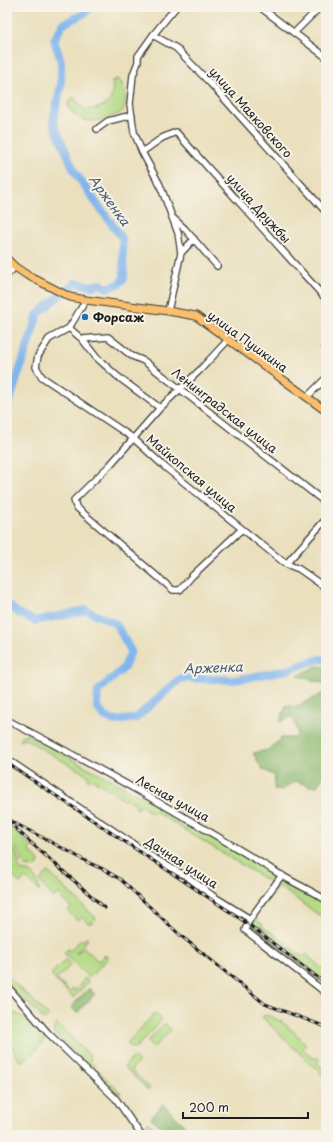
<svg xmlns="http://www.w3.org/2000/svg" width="333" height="1142" viewBox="0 0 333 1142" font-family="'Playpen Sans',sans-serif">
<rect width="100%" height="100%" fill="#f7f3e8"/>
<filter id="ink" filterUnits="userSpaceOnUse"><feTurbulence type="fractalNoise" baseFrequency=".025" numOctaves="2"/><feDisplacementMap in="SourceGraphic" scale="8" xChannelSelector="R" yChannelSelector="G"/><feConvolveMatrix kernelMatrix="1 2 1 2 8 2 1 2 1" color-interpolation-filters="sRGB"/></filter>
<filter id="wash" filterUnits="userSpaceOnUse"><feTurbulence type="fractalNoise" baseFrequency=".012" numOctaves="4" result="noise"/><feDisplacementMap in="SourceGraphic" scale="16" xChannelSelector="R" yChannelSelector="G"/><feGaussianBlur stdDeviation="0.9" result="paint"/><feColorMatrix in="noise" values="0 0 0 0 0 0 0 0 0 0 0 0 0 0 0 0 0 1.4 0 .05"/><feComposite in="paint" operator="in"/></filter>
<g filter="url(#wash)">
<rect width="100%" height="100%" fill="#eae0be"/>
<path fill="#b3da84" stroke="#687b50" d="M116,79C128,83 126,102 123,111C116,116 98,122 89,121C81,120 69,113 68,104L73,97C76,100 80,106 84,109C89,112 108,106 110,100C113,94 113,87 112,81Z
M26,734L159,806L276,875V878L273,884L154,811L152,813L140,805L138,809L135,808L137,804L127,798L124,801L121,798V797L92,779L90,781L88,780L89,777L82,772L27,740L25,739L22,741L20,740L23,735Z
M7,824L32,847L29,850L38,860L39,863L36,867L29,866L27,867L21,861V859L17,848L15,850L20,865L18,867L23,871H28L36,879L40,890L39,891L26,878L20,883L12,876L10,878L7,875Z
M48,872L95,917V919L91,923H88L82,917L78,921L68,911L71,907L62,900L63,898L59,893L54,898L43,886L40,880Z
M281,879H285L326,906V920L278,886L254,917L263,925L262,926L269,932L270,931L303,957L306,954L321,968L322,967L326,971V982L249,924L253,917Z
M86,938L88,939L76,953V954L84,947L98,961L105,955L108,958L89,978L64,953L68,949L70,951L81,939L83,941Z
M66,959L71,965L56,979L70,992L73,989L75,991L85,978L88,981L87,983L73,998L52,977V973Z
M7,975L10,979L49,1016L45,1020C41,1018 40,1014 36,1011C29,1004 10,991 7,981C7,981 7,975 7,975Z
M7,1010C25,1017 33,1022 46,1036C42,1046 30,1056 22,1061H20L7,1038Z
M155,1013L162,1020L134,1050L127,1043Z
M265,1015C281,1018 294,1032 304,1042L306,1045L303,1049L314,1059L317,1057L320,1060L317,1063L326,1071V1079L262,1017Z
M165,1023L171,1030L153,1048L147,1042Z
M57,1024L91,1057L90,1062L121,1093H117L54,1033V1028Z
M133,1057L139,1062L131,1070L150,1088L148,1090L124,1067Z
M148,1122L161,1134V1135H147L144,1129V1126Z"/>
<path fill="#8eba72" stroke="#556b47" d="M317,666L326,667V684L297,676Z
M326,691V773L317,786H310L296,781L282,790L274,789L275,776L262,769L253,753L268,750L282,738H294L298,734L293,716L280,722L286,705L295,707L320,695Z
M89,988L95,994L77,1013L71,1007Z
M163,1104L194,1135H168L151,1118Z"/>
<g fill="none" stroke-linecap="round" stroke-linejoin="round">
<path stroke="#80b5ee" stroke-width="8" d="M7,409L38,314L75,283L92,286L101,284L107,288L119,284L124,278L122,238L94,200L75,172L53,122L61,84V61L54,40L63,24L85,13L91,7
M7,604L18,613L35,621L86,610L116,624L131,651L124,668L98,691L97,707L104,716L114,721L136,718L181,678L235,680L287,670L320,659L326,660"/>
</g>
</g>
<g filter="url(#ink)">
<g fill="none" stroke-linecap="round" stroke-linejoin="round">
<g stroke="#3b3934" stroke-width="8">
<path id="minor" d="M260,7L326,57
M294,33L320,7
M153,35L176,48L211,84L326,212
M97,129L108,121L132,115
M142,152L162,138L176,132L326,299
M173,218L185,229L217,266
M181,253L194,239
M7,275L15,267
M86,300L69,328L82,339L96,357L117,376L160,408
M168,311L181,253L178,233L160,185L142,152L134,132L130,104L133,75L138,62V56L153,35L176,7
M69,328L49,339L38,356L36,367L42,377L133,438L166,468L286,564L299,569L326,588
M82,339L108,337L132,356L144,361L326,503
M326,339L325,346L326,348
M228,340L200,370L160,408L110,465L74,500L76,507L173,590H180L192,576L242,529
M307,397L326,378
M286,564L326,519
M7,720C100,768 192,820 281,875C296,884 312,891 326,900
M7,759L151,856L178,872L185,875L213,896L250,919L245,930L326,993
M250,919L282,875
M7,986L48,1033L116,1099L141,1135"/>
</g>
<g stroke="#3b3934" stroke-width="9">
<path id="major" d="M7,259L15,267L27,275L70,297L86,300L168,311L196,316L326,411"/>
</g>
<use href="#minor" stroke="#fff" stroke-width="5.5"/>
<use href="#major" stroke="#f9bf6d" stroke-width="7"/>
<g stroke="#1c1c1c" stroke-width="3">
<path id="rail" d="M7,763L248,924L326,984
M7,819L68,851L89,863L103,869L120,879L180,935L265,1004L326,1027
M11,824L29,841L105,908"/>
</g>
<use href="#rail" stroke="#f7f3e8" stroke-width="1.5" stroke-dasharray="4.5" stroke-linecap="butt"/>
</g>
</g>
<circle fill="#1f6fb2" stroke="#f7f3e8" stroke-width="1.5" cx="85" cy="317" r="4"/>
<g text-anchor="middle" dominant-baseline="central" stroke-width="4" stroke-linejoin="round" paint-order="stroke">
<g font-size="12" fill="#1c1c1c" stroke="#f7f3e8">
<text transform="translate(251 112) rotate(48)">улица Маяковского</text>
<text transform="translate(259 208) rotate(48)">улица Дружбы</text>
<text transform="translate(248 341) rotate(36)">улица Пушкина</text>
<text transform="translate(225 410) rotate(38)">Ленинградская улица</text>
<text transform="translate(192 473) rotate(40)">Майкопская улица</text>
<text transform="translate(173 798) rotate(29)">Лесная улица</text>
<text transform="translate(182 862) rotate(33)">Дачная улица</text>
</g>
<g font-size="12" font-weight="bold" fill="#1c1c1c" stroke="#f7f3e8" text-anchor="start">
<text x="93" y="317">Форсаж</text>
</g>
<g font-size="13" font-style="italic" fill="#445970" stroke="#f7f3e8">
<text transform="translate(110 200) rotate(54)">Арженка</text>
<text transform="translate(213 667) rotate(-2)">Арженка</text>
</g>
</g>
<rect width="333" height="1142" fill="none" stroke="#f7f3e8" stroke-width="24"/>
<path d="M183 1112v6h125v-6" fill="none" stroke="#1c1c1c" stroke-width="2"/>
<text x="189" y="1112" font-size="12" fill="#1c1c1c" stroke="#f7f3e8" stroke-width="3" paint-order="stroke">200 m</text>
</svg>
